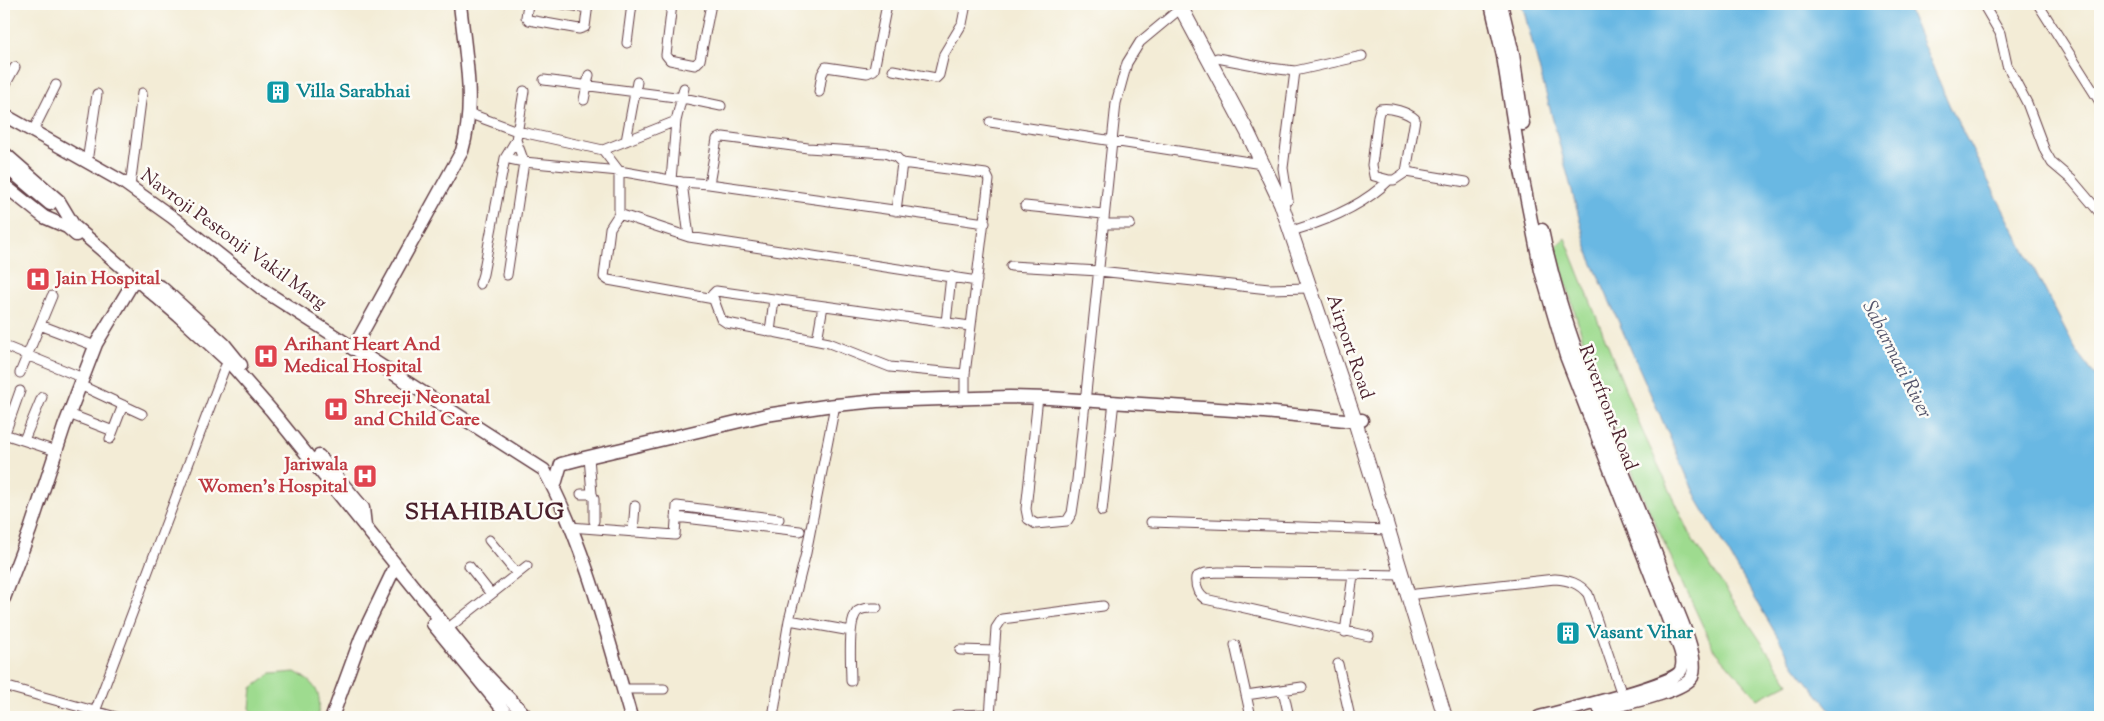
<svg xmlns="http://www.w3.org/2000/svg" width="2104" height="721" viewBox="0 0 2104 721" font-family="'Sorts Mill Goudy',serif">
<rect width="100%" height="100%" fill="#fdfcf7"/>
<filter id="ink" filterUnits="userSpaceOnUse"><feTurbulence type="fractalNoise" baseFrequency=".02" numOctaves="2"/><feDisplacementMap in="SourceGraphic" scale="10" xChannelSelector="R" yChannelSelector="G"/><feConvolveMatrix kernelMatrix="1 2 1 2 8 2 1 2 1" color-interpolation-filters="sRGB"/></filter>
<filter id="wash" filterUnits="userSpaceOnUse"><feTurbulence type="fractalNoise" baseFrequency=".0096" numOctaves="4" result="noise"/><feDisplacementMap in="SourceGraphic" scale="20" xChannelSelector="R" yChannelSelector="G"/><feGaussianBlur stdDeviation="1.12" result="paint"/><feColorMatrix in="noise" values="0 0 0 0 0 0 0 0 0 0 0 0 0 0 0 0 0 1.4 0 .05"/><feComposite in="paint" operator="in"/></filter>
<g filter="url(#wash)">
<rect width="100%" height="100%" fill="#f3ecd6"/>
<path fill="#9edb8f" stroke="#747d5d" d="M1565,238L1640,426L1694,542L1789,683L1758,699L1713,648L1637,484L1590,362L1555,247Z
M295,672C315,683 324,694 317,717H254L250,708L252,688L271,674Z"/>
<path fill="#69b8e3" stroke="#5a6c87" d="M1522,4H1906L1951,109L2077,352L2100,382V717H1836L1794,665L1698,501L1589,255Z"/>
</g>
<g filter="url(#ink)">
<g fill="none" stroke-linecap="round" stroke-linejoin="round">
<g stroke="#633e45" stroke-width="11">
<path id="street" d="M528,4L526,17L529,20L579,29L585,27L588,4
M563,4L587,8
M672,4L666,55L670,60L695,65L700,60L711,4
M1983,4L2000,33L2007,65L2027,103L2045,151L2052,163L2072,180L2100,213
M2038,4L2100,102
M627,43L632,4
M1217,58L1270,68L1295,71L1283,168L1288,200
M893,70L936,78L939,75L944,54L962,24L966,4
M1295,71L1362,56
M544,80L683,98L721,106
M4,87L15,67
M524,91L516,140L524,162L619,171L682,182L709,184L985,223
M819,92L822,74L826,67L867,73L874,70L887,4
M584,100L589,75
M468,113L517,131L603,150L676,121
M990,122L1262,164
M33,131L56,85
M626,141L637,82
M603,150L619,171V214L610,228L604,277L608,280L714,299
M505,158L524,162L507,275
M87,162L97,94
M1406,172L1466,182
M671,180L676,121L684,88
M682,182L689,237
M709,184L717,139L723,137L808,148L885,153L896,157L902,163L986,174L989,180L965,374
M130,187L142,93
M1025,206L1103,214
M896,211L902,163
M619,214L689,237L977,281
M1103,224H1130
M1298,229C1331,219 1365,204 1389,180L1374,176L1372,165L1378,116L1380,109C1390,107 1408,112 1415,119L1406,172L1394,180H1389
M1011,266L1099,271L1269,289L1309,288
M480,284L483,274L505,158L516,140
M946,323L951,276
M40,325L95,346
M770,332L774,299
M817,340L823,306
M7,347L83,378
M20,373L52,296
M80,385L142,414
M1038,397L1026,509L1028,519L1036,524L1067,521L1072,513L1077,480L1116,103L1127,63L1140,42L1181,8
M965,399V374L890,367L829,343L727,323L721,319L712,295L716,291L970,326
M69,414L113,431
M4,434L56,451
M4,436L20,391
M110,439L123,405
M24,440L42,397
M581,494H592L589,457
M592,494L594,499V521
M1102,511L1114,401
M676,517L800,531
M1151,522L1388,530
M570,527L675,535L677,506L779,519
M633,532L635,506
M489,540L517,574
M469,566L491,594
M1416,594L1555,579C1569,580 1579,583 1588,594L1622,695
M789,620L851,631
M447,629L527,566
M1345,632L1353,575
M1369,636L1205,599C1197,593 1195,586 1196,577L1205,573L1219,572L1402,575
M1235,645L1251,717
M960,650L995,651
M1338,664L1350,717
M851,681C851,667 847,620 858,611C864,607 871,608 877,608
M4,686L116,717
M623,689H664
M1283,690L1289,717
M1246,695L1302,687
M955,715L990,714
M93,717L225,367
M773,717L789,620L806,553L835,405
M990,717L996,628L1002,619L1103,606"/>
</g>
<g stroke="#633e45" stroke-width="15">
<path id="secondary" d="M1491,4L1503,56L1521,170L1541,271L1566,356L1672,629C1676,641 1686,657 1681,670C1675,685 1559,712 1539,717
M1501,4L1513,54L1523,124
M4,115L123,182L172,217L266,292L544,470C585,545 607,635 631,717
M4,153L59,201L74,226L180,317L229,362L271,410L475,663L527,717
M4,165L50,204
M4,185L44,217L67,227L76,235
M1542,230C1568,358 1628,475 1672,597C1679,616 1700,658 1692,677C1684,692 1618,705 1600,710
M353,349L462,151C476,104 465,52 460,4
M319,456L363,508L365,526
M554,488L561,464L584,458L766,415L826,406L877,401L1009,397L1049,398L1264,412L1355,421L1362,420
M4,598L30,530L64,427L96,344L135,279L161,287L224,344L241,365
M433,624L509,717
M332,717L361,638L396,565"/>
</g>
<g stroke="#633e45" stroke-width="16">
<path id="primary" d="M1179,4L1248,133L1281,203L1355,421L1445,717"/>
</g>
<use href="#street" stroke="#fff" stroke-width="9"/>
<use href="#secondary" stroke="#fff" stroke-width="12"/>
<use href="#primary" stroke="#fff" stroke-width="14"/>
</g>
</g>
<defs>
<g id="building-square" transform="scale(1.25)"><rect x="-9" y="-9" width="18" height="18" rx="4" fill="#0f9aa8" stroke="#fdfcf7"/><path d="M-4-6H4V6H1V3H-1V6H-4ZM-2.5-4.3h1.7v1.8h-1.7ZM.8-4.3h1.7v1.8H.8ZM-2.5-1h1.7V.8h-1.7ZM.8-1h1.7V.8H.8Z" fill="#fff"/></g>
<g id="hospital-square" transform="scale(1.25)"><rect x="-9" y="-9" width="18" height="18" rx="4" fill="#e0444e" stroke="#fdfcf7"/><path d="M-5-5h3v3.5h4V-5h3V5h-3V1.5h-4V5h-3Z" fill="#fff"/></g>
</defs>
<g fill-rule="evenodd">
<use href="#building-square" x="278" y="92"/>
<use href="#hospital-square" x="38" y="279"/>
<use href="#hospital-square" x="266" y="356"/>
<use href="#hospital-square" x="336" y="409"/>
<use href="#hospital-square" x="365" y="476"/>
<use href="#building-square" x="1568" y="633"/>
</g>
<g text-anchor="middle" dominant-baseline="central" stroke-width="5" stroke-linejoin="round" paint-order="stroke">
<g font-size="19" font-weight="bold" fill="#0d838f" stroke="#fdfcf7" text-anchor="start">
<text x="296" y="92">Villa Sarabhai</text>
<text x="1586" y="633">Vasant Vihar</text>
</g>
<g font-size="19" fill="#4a1f2b" stroke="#fdfcf7">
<text transform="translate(233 240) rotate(36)">Navroji Pestonji Vakil Marg</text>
<text transform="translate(1349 347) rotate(71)">Airport Road</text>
<text transform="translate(1607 408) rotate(69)">Riverfront Road</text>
</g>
<g font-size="19" font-weight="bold" fill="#be3a42" stroke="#fdfcf7" text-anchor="start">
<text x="56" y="279">Jain Hospital</text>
<text x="284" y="345">Arihant Heart And<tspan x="284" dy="22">Medical Hospital</tspan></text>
<text x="354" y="398">Shreeji Neonatal<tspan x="354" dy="22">and Child Care</tspan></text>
<text x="348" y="465" text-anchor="end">Jariwala<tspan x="348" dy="22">Women's Hospital</tspan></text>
</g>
<g font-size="20" font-style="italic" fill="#55556b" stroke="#fdfcf7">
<text transform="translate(1896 360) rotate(63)">Sabarmati River</text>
</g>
<g font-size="24" font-weight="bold" letter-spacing="1" fill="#4a1f2b" stroke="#fdfcf7">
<text x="485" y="513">SHAHIBAUG</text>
</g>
</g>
<rect width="2104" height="721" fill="none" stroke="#fdfcf7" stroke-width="20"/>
</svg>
